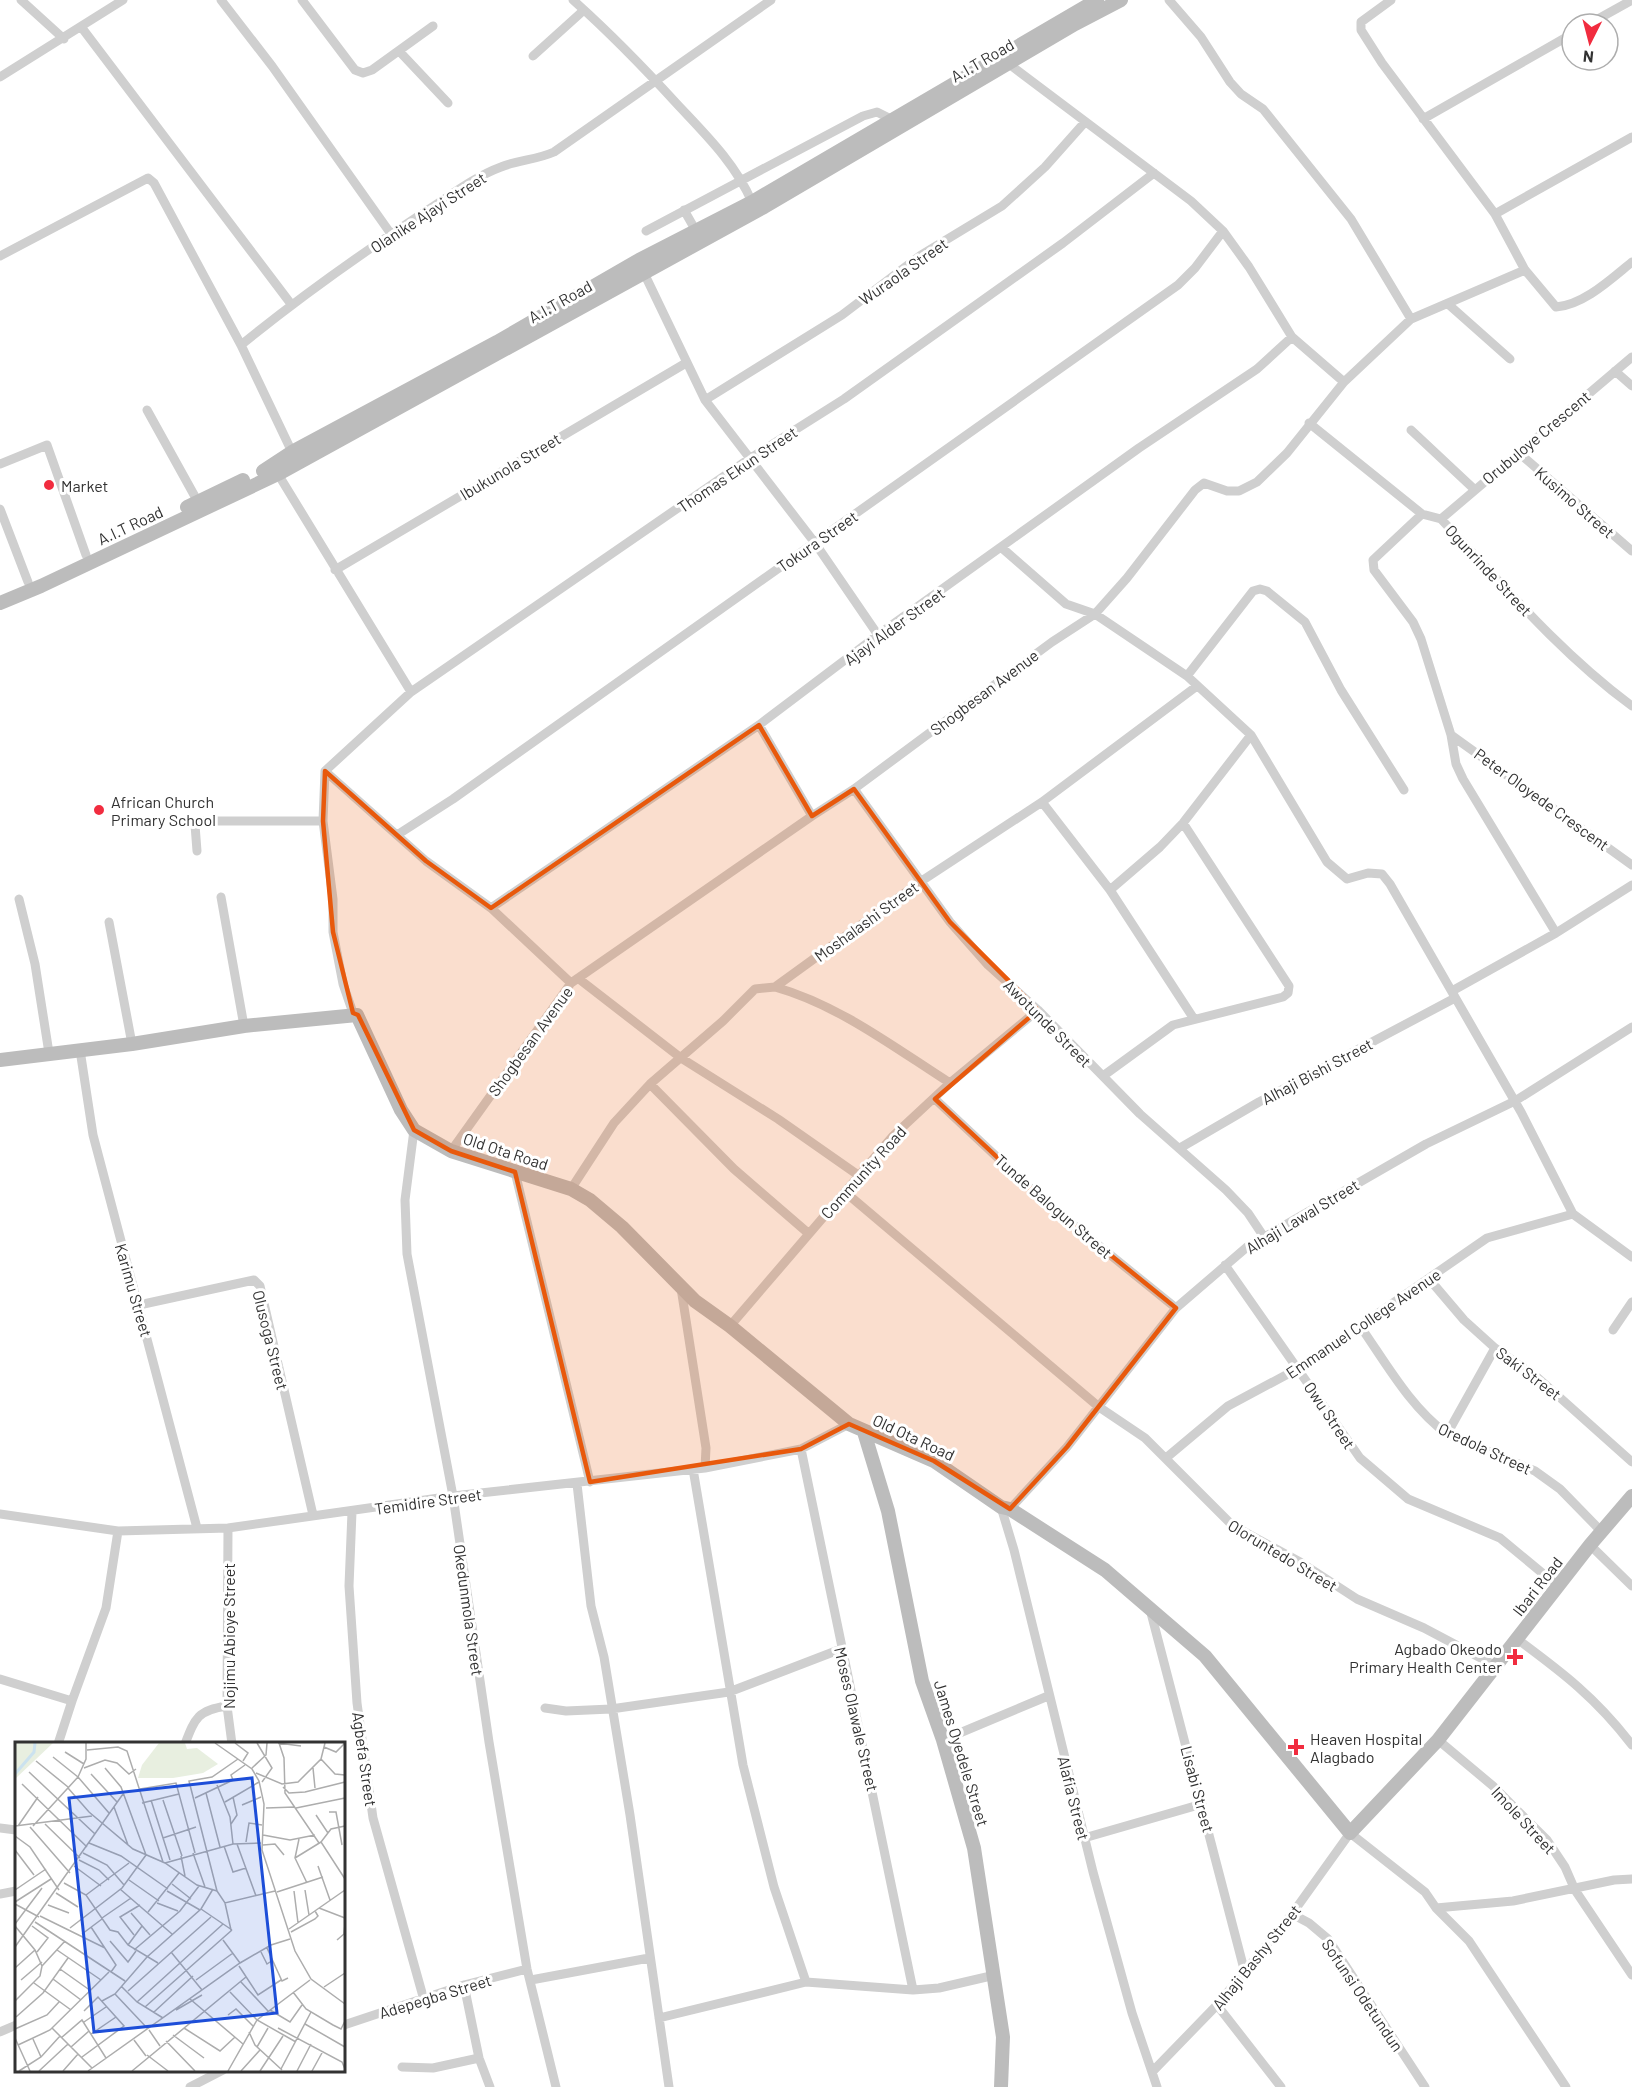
<svg xmlns="http://www.w3.org/2000/svg" width="1632" height="2087" viewBox="0 0 1632 2087" font-family="Barlow,sans-serif">
<rect width="100%" height="100%" fill="#fff"/>
<g fill="none" stroke-linecap="round" stroke-linejoin="round">
<path stroke="#cfcfcf" stroke-width="9" d="M21,0L64,39
M221,0L272,66L391,234
M302,0L355,70L363,73L372,70L433,26
M573,0C610,33 644,68 677,104C706,135 735,163 752,202
M1169,0L1201,37L1230,82L1241,94L1263,109L1351,219L1411,319
M1391,0L1361,22V30L1382,63L1495,214L1525,270L1556,307C1584,305 1612,278 1632,262
M1589,24L1632,0
M82,28L291,304
M399,51L448,103
M533,56L584,10
M1009,64L1191,201L1223,231L1249,267L1292,337L1344,382
M0,77L123,0
M1423,119L1572,34
M684,210L696,231
M1495,214L1632,137
M646,231L863,116L877,112L891,119
M0,256L148,178L154,183L241,345L292,452
M644,273L705,400L815,543L878,635
M1448,304L1510,359
M241,345C300,297 362,253 426,211C450,196 474,177 501,167C518,160 536,160 554,152L771,0
M1615,371L1632,386
M705,400L842,315L921,255L1002,206L1045,167L1085,122
M147,410L198,502
M1309,423L1422,514L1441,519C1502,584 1560,653 1632,706
M1411,430L1474,489
M1519,453L1632,551
M0,464L47,445L86,555
M278,474L411,692
M0,509L28,582
M1422,514L1373,560L1374,570L1413,622L1421,639L1451,735L1456,764L1463,779L1556,933
M1441,519L1632,357
M1002,548L1066,604L1095,614L1187,676L1251,735L1327,862L1347,879L1368,873L1382,874L1390,884L1521,1112L1573,1214L1632,1257
M335,570L686,363
M1187,676L1253,591L1260,589L1267,591L1305,622L1341,690L1404,790
M759,725L812,816
M1451,735L1632,865
M325,771L411,692L749,459L844,399L1063,243L1154,173
M325,771L426,861L491,908L571,983
M325,771L323,821L333,899V932L343,984L353,1013
M854,789L950,922L988,965L1038,1010L1140,1114L1226,1190L1248,1213L1264,1237
M1042,802L1110,890L1194,1019
M397,835L453,799L1178,285L1195,268L1223,231
M197,851L195,825L202,821H323
M1110,890L1160,847L1183,823L1251,735
M221,897L244,1026
M19,899L35,964L49,1053
M491,908L759,725L878,635L1139,448L1257,369L1292,337
M109,922L132,1044
M579,979L681,1058L778,1119L858,1175
M775,987C839,1005 895,1048 950,1083
M1452,991L1556,933L1632,885
M80,1050L93,1135L197,1528
M1103,1076L1173,1025L1283,997L1288,993L1289,986L1183,823
M650,1084L734,1169L808,1233
M935,1099L1045,1202L1176,1308
M414,1130L405,1200L407,1254L453,1496L489,1742L527,1969L556,2087
M1180,1148L1259,1102L1455,998
M451,1151L571,983L812,816L854,789L1052,642L1095,614L1127,578L1195,490L1204,483L1227,491H1239L1257,482L1287,453L1344,382L1411,319L1525,270
M515,1172L590,1482
M571,1189L614,1123L650,1084L723,1021L755,989L775,987L920,882L1042,802L1197,686
M845,1192L1099,1407L1145,1438L1232,1525L1300,1562L1357,1599L1424,1628L1494,1665
M1225,1265L1360,1458L1408,1499L1500,1538L1558,1586
M1430,1280L1464,1320L1495,1348L1538,1378L1632,1462
M681,1288L706,1448L705,1468
M139,1305L254,1280L260,1286L313,1515
M730,1326L893,1136L950,1083L1038,1010
M1360,1326C1386,1363 1410,1407 1447,1434L1535,1471L1560,1489L1601,1531
M1613,1330L1632,1302
M1447,1434L1495,1348
M801,1449L913,1990
M1166,1458L1228,1406L1299,1368L1487,1238L1573,1214
M693,1469L743,1765L774,1887L806,1982
M577,1484L591,1606L604,1657L630,1815L669,2087
M1001,1507L1014,1550L1093,1872L1132,2013L1157,2087
M1010,1509L1067,1447L1176,1308L1247,1247L1426,1144L1515,1101L1632,1027
M352,1512L349,1586L357,1703L373,1818L424,2000
M0,1514L118,1531L228,1528L453,1496L705,1468L801,1449L849,1424
M228,1528L227,1706L232,1744
M1590,1545L1632,1586
M1150,1609L1244,1969
M1517,1639C1563,1673 1596,1698 1632,1745
M0,1679L72,1701L106,1608L118,1531
M545,1708L566,1711L611,1709L729,1692L841,1649
M943,1740L1048,1696
M1438,1740L1493,1786L1547,1840L1565,1867L1575,1890L1632,1975
M58,1744L72,1701
M185,1744C195,1718 198,1710 227,1706
M0,1828L16,1830
M1084,1838L1202,1804
M0,1894L16,1891
M1436,1908L1513,1901L1614,1880L1632,1879
M1292,1914L1309,1923L1328,1939L1425,2087
M531,1980L649,1958
M464,1985L479,2058L490,2087
M1217,2005L1281,2087
M659,2018L806,1982L913,1990L939,1988L995,1975
M344,2025L464,1985L527,1969
M0,2032L16,2025
M402,2067L433,2068L479,2058
M1152,2072L1217,2005L1292,1914L1350,1833L1425,1892L1436,1908L1469,1941L1566,2087
M190,2087L223,2070"/>
<path stroke="#bcbcbc" stroke-width="14" d="M263,471L292,452L497,342L639,260L752,202L1097,0
M187,507L243,480
M0,603L41,586L278,474L764,207L1075,24L1121,0
M0,1060L132,1044L244,1026L357,1015L401,1110L414,1130L451,1151L571,1189L590,1200L622,1227L695,1301L730,1326L849,1424L934,1461L1001,1507L1010,1509L1105,1570L1205,1656L1350,1833L1438,1740L1590,1545L1632,1496
M864,1432L888,1511L922,1681L943,1740L974,1848L1003,2037L1001,2087"/>
</g>
<path fill="#e8590c" fill-opacity="0.2" stroke="#e8590c" stroke-width="4.5" stroke-linejoin="round" d="M759,725L812,816L854,789L950,922L1038,1010L935,1099L1045,1202L1176,1308L1067,1447L1010,1509L934,1461L849,1424L801,1449L590,1482L515,1172L451,1151L414,1130L358,1015L353,1013L333,932L323,821L325,771L426,861L491,908Z"/>
<g fill="#f12c3f" stroke="#fff" stroke-width="2">
<circle cx="49" cy="485" r="6"/>
<circle cx="99" cy="810" r="6"/>
<path d="M1512 1648h6v6h6v6h-6v6h-6v-6h-6v-6h6z"/>
<path d="M1293 1738h6v6h6v6h-6v6h-6v-6h-6v-6h6z"/>
</g>
<g text-anchor="middle" dominant-baseline="central" stroke-width="6" stroke-linejoin="round" paint-order="stroke">
<g font-size="16" fill="#323232" stroke="#fff">
<text transform="translate(982 60) rotate(-30)">A.I.T Road</text>
<text transform="translate(428 212) rotate(-33)">Olanike Ajayi Street</text>
<text transform="translate(903 271) rotate(-35)">Wuraola Street</text>
<text transform="translate(560 301) rotate(-29)">A.I.T Road</text>
<text transform="translate(1536 437) rotate(-40)">Orubuloye Crescent</text>
<text transform="translate(510 466) rotate(-31)">Ibukunola Street</text>
<text transform="translate(737 469) rotate(-34)">Thomas Ekun Street</text>
<text transform="translate(1575 502) rotate(41)">Kusimo Street</text>
<text transform="translate(130 525) rotate(-25)">A.I.T Road</text>
<text transform="translate(817 541) rotate(-35)">Tokura Street</text>
<text transform="translate(1489 570) rotate(47)">Ogunrinde Street</text>
<text transform="translate(894 626) rotate(-36)">Ajayi Alder Street</text>
<text transform="translate(984 692) rotate(-37)">Shogbesan Avenue</text>
<text transform="translate(1542 799) rotate(36)">Peter Oloyede Crescent</text>
<text transform="translate(866 921) rotate(-36)">Moshalashi Street</text>
<text transform="translate(1048 1023) rotate(45)">Awotunde Street</text>
<text transform="translate(530 1041) rotate(-54)">Shogbesan Avenue</text>
<text transform="translate(1317 1071) rotate(-28)">Alhaji Bishi Street</text>
<text transform="translate(506 1151) rotate(18)">Old Ota Road</text>
<text transform="translate(863 1172) rotate(-48)">Community Road</text>
<text transform="translate(1054 1206) rotate(41)">Tunde Balogun Street</text>
<text transform="translate(1302 1216) rotate(-31)">Alhaji Lawal Street</text>
<text transform="translate(134 1290) rotate(74)">Karimu Street</text>
<text transform="translate(1363 1323) rotate(-34)">Emmanuel College Avenue</text>
<text transform="translate(271 1340) rotate(76)">Olusoga Street</text>
<text transform="translate(1529 1373) rotate(37)">Saki Street</text>
<text transform="translate(1330 1415) rotate(56)">Owu Street</text>
<text transform="translate(914 1437) rotate(25)">Old Ota Road</text>
<text transform="translate(1485 1448) rotate(25)">Oredola Street</text>
<text transform="translate(428 1501) rotate(-8)">Temidire Street</text>
<text transform="translate(1283 1555) rotate(31)">Oloruntedo Street</text>
<text transform="translate(1537 1586) rotate(-52)">Ibari Road</text>
<text transform="translate(469 1610) rotate(82)">Okedunmola Street</text>
<text transform="translate(228 1636) rotate(-90)">Nojimu Abioye Street</text>
<text transform="translate(857 1719) rotate(77)">Moses Olawale Street</text>
<text transform="translate(962 1753) rotate(73)">James Oyedele Street</text>
<text transform="translate(365 1759) rotate(82)">Agbefa Street</text>
<text transform="translate(1198 1789) rotate(75)">Lisabi Street</text>
<text transform="translate(1074 1798) rotate(76)">Alafia Street</text>
<text transform="translate(1524 1820) rotate(47)">Imole Street</text>
<text transform="translate(1256 1957) rotate(-51)">Alhaji Bashy Street</text>
<text transform="translate(1363 1995) rotate(56)">Sofunsi Odetundun</text>
<text transform="translate(435 1996) rotate(-17)">Adepegba Street</text>
</g>
<g font-size="16" fill="#323232" stroke="#fff" text-anchor="start">
<text x="61" y="485">Market</text>
<text x="111" y="801">African Church<tspan x="111" dy="18">Primary School</tspan></text>
<text x="1502" y="1648" text-anchor="end">Agbado Okeodo<tspan x="1502" dy="18">Primary Health Center</tspan></text>
<text x="1310" y="1738">Heaven Hospital<tspan x="1310" dy="18">Alagbado</tspan></text>
</g>
</g>
<g transform="translate(15 1742)">
<rect width="330" height="330" fill="#fff"/>
<path d="M0,1H38L0,37ZM144,1H170L172,7L182,6L203,22L188,31L158,36H123L127,23Z" fill="#e8efe0"/>
<path fill="none" stroke="#cbe2ef" stroke-width="3" d="M0,32L19,10L20,1"/>
<path fill="none" stroke="#adadad" stroke-width="1.5" d="M71,1V17L63,35L94,71M200,1L237,27L244,39L249,62L247,108L280,209L296,237L330,262M220,1L233,11L228,19M242,1L257,26L247,40M263,1L286,4M264,1L269,16L270,51L304,101M309,5L321,10L330,1M72,8L103,5L112,9L148,120M50,10L69,22M306,17L320,32L330,33M21,19L53,45M69,26L90,18L102,21L114,32L121,27M90,26L106,45L131,113M237,26L251,13L252,1M298,26L300,46M14,30L80,92M241,31L267,42L283,40L306,17L310,1M76,32L102,60M7,42L72,105M202,43L215,75L218,102M268,45L274,51L290,50L330,40M53,46L74,70L118,107L150,121L182,143L202,149M125,47L161,41L180,111M191,51L205,105M180,56L218,38L216,33L230,23M136,58L155,118M148,58L167,114M210,60L244,40M127,61L164,52M227,63L246,55M99,65L113,103M251,66L280,65M281,66L330,56M314,70H321L327,103M301,73L313,91M30,82L65,116M216,82L222,73L218,55M0,84L77,74M3,84L23,55M18,84L63,35L38,15M330,84L316,87L306,100L330,137M15,85L55,131M248,93L275,98L300,93M0,94L15,105L44,148M148,96L181,85M284,97L280,116L292,141M231,100L234,81L247,83M74,101L106,114L153,147M222,102L241,154M248,103L260,102L269,113M209,104L218,130L231,126M0,108L19,133M68,111L92,123L109,143M178,111L190,145M166,114L170,134M280,116L306,100M64,118L84,128L94,138M150,121L218,102L246,101M59,124L86,144M303,124L315,158M114,138L144,159M49,141L71,153L95,188L103,190L113,203L143,221M157,142L176,157M105,147L157,192M0,148L31,127M290,148L294,173M152,149L185,168M202,149L174,39L197,35L223,17M202,149L210,161L260,149M279,149L283,181M262,150L308,135M41,151L63,165M71,153L114,121M0,160L36,137M142,161L163,169M210,161L216,188M0,162L24,175M33,163L54,171M304,166L330,176M186,167L217,188M133,170L164,131M116,171L135,193M25,174L90,206M87,176L116,156M20,180L110,239M0,182L27,146M0,184L20,208L27,224L25,234L0,259M17,184L33,196L22,210M76,185L101,223L96,230M55,186L107,146L131,113M274,187L330,148M276,190L300,177L303,174L300,169M67,192L87,177M119,193L105,175L125,163M208,198L225,221M322,198L329,192L330,182M95,199L113,220L121,209M113,203L127,184M0,205L108,52M252,206L267,239L273,236M42,208L86,238M119,208L165,169L184,144M156,210L187,248M246,210L252,222L258,218M27,224L50,199M224,224L243,253L266,238M0,226L20,208M45,227L76,249M38,237L66,258M6,238L27,220M181,238L218,211M226,240L253,269M19,241L56,268M106,244L122,260L148,276M309,245L330,231M113,249L196,175M215,250L242,278L281,300M278,250L291,267L318,283L326,287L330,279M100,252L133,287M175,257L228,302M87,259L100,252L132,215L186,167L198,147M122,260L208,182M130,265L217,188M161,268L187,253M255,268L275,280L287,263M139,270L178,234M213,273L221,267L238,284M1,275L28,251L53,216M69,280L91,265M290,282L330,305M37,286L77,326M169,286L205,309L220,295M263,286L327,320L330,327M0,287L32,273L44,260M134,288L145,304M234,290L240,303L267,328M76,292L101,275M158,293L189,316M0,296L15,329M46,296L67,278L91,316M18,297L26,315M119,298L131,314M151,299L180,329M3,303L35,288L94,230M56,305L74,289M242,305L253,286M132,313L153,329M67,315L109,284L83,255L69,269M266,327L296,270M4,329L26,315L45,294M24,329L53,302M48,329L63,312M73,329L225,221L256,203L275,197M117,329L231,235M213,329L242,278L295,238M226,329L245,308M245,329L268,294M282,329L296,302M297,329L308,309"/>
<path fill="#1d4ed8" fill-opacity="0.15" stroke="#1d4ed8" stroke-width="3" d="M237,36L262,271L79,290L54,56Z"/>
<rect width="330" height="330" fill="none" stroke="#323232" stroke-width="3"/>
</g>
<g transform="translate(1590 42) rotate(186)"><circle r="28" fill="#ffffff" stroke="#adadad" stroke-width="1.5"/>
<path d="M0-4.5L10 22L0 15L-10 22Z" fill="#f12c3f"/>
<text y="-9" font-size="16" font-weight="bold" text-anchor="middle" fill="#323232">N</text>
</g>
</svg>
